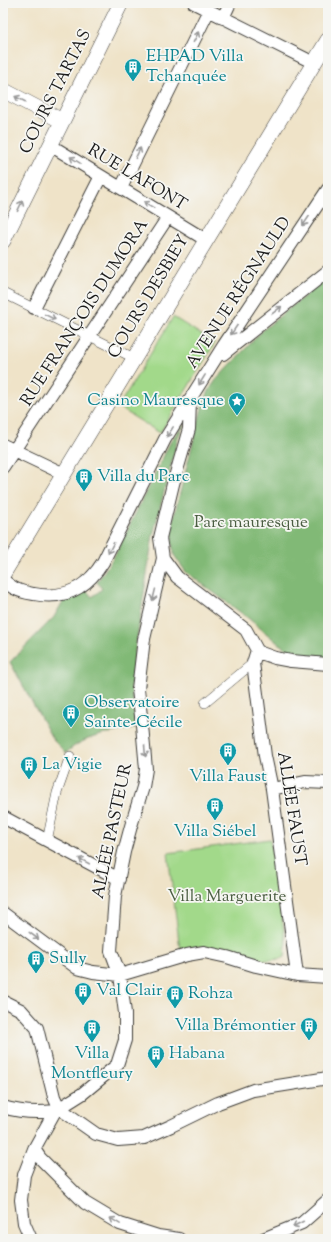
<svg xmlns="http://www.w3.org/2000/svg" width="331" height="1242" viewBox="0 0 331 1242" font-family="'Sorts Mill Goudy',serif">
<rect width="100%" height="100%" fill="#f6f6f2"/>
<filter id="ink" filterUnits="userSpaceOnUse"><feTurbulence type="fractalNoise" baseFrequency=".025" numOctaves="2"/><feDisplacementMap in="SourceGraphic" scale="8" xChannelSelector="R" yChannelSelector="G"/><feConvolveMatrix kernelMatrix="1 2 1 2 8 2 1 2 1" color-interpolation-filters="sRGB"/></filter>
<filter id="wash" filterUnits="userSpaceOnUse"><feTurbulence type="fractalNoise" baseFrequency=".012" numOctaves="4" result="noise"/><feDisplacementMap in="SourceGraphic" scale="16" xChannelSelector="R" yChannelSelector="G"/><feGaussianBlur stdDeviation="0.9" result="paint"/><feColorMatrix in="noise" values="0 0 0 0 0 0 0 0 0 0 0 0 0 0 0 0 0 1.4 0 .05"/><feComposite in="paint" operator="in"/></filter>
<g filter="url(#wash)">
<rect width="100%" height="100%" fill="#efe3c8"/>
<path fill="#a2d98a" stroke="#5f7a53" d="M173,317L215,343L160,433L118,407Z
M270,839L286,944L285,957C263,965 247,955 226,950C210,946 195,945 180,950L168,853Z"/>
<path fill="#81b976" stroke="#4e6a49" d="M328,277V658L296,654L279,644L248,618L186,572L174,555L172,543L173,520L203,404L210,389L216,380L263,330Z
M184,423L185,426L182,428L178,438L153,535L133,664L131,688L136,728C112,733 84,735 66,753L53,740L10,662L54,617L65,598L86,590L92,597L102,589L97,582L115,555L171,441Z"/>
</g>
<g filter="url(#ink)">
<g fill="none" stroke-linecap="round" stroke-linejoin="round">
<g stroke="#3c3a36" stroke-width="10">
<path id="pedestrian" d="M3,293L134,358
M205,703L253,663
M47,841L57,793L70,756"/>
</g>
<g stroke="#3c3a36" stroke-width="14">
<path id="minor" d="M194,3L314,63
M223,18L230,3
M50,145L206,240
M121,188L209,10
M34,308L101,176
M223,354L328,271
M190,400L189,429L173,484L160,538L163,558L177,577L246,630L257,650L261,653L275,658L291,661L328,664
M3,445L64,474
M3,467L168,217
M3,580C7,583 11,587 16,589C21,592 28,593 34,594C65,600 87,588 103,562L165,439L224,345L328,189
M257,650L253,663L265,756L272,789L297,975
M272,789L305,782L328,783
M3,817L119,879
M3,913L77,968L93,972L120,975L187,955L204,952L227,957L256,966L297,975L328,977
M3,1001L21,1010L37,1028L54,1097L59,1108L96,1134L118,1140L144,1138L171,1126L218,1103L253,1090L328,1078
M3,1107C19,1112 38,1113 55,1111
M34,1149L40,1158L85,1203L120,1224L158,1236L179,1239
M31,1239L24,1223L21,1200L24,1175L34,1149L55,1111L82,1094L117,1065L125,1040V1013L120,975L111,951L115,896L124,852L131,826L143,787L146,769L142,725L138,689L144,639L163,558
M263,1239L302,1223L328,1200"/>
</g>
<g stroke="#3c3a36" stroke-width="16">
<path id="tertiary" d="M3,90L62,121
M3,241L56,134L121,3
M3,574L328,40"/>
</g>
<use href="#pedestrian" stroke="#fff" stroke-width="9"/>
<use href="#minor" stroke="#fff" stroke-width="12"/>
<use href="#tertiary" stroke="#fff" stroke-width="15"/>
</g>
<defs><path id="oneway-shaft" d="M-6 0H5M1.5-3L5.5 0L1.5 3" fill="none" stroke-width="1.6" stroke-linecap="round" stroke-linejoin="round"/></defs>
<g stroke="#999">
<use href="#oneway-shaft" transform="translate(196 37) rotate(-64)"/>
<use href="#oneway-shaft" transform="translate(20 99) rotate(-153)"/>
<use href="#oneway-shaft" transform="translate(138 153) rotate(-64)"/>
<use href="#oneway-shaft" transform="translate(75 160) rotate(-148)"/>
<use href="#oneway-shaft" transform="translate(149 205) rotate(-149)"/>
<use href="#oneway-shaft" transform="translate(20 206) rotate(-64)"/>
<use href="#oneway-shaft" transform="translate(306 221) rotate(124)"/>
<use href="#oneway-shaft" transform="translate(277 310) rotate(-38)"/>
<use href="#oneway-shaft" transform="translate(50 317) rotate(26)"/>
<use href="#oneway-shaft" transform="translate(234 330) rotate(124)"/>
<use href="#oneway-shaft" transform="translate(202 380) rotate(122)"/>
<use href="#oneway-shaft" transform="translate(170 432) rotate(122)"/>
<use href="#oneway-shaft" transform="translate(111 548) rotate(117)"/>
<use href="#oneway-shaft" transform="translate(154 595) rotate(104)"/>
<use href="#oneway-shaft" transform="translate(145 751) rotate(85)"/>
<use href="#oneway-shaft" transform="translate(84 861) rotate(-152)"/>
<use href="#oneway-shaft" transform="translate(34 936) rotate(37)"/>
<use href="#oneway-shaft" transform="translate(115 1221) rotate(-149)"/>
<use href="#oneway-shaft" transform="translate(298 1224) rotate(153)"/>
</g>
</g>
<defs>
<g id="building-pin" transform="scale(0.9)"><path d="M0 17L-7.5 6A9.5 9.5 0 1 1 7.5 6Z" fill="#0f9aa8" stroke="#f6f6f2"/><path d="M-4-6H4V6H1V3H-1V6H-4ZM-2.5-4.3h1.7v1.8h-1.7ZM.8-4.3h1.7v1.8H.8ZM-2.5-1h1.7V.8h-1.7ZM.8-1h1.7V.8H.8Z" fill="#fff"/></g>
<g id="sight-pin" transform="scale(0.9)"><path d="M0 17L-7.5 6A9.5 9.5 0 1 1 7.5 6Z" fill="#0f9aa8" stroke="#f6f6f2"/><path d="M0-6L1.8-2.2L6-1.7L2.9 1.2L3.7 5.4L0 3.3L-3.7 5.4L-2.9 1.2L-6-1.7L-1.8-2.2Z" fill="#fff"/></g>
</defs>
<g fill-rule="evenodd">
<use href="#building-pin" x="133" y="67"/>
<use href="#sight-pin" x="237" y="401"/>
<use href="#building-pin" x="84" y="477"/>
<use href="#building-pin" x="71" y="713"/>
<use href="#building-pin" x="228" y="751"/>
<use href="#building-pin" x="29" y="765"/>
<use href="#building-pin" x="215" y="806"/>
<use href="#building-pin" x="36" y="959"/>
<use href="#building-pin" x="83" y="991"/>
<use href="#building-pin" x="175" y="994"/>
<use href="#building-pin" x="309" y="1026"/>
<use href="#building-pin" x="92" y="1028"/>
<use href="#building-pin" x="156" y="1054"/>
</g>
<g text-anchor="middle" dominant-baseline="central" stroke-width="3.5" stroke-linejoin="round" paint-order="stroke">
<g font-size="17" fill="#0d838f" stroke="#f6f6f2" text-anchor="start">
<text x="146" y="57">EHPAD Villa<tspan x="146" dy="20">Tchanquée</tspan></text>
<text x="224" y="401" text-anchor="end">Casino Mauresque</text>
<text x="97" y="477">Villa du Parc</text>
<text x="84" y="703">Observatoire<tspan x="84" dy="20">Sainte-Cécile</tspan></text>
<text x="42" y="765">La Vigie</text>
<text x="228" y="777" text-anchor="middle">Villa Faust</text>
<text x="215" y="832" text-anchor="middle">Villa Siébel</text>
<text x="49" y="959">Sully</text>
<text x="96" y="991">Val Clair</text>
<text x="188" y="994">Rohza</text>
<text x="296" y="1026" text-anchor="end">Villa Brémontier</text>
<text x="92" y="1054" text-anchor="middle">Villa<tspan x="92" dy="20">Montfleury</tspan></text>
<text x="169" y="1054">Habana</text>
</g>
<g font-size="17" fill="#1c1c1c" stroke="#f6f6f2">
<text transform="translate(56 92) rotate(-63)">COURS TARTAS</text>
<text transform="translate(137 178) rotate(31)">RUE LAFONT</text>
<text transform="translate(239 293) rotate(-57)">AVENUE RÉGNAULD</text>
<text transform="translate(149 297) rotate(-59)">COURS DESBIEY</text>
<text transform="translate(85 313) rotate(-57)">RUE FRANÇOIS DUMORA</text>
<text transform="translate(291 809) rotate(81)">ALLÉE FAUST</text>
<text transform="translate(113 831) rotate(-78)">ALLÉE PASTEUR</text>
</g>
<g font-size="17" fill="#4b5e42" stroke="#f6f6f2">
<text x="251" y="523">Parc mauresque</text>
<text x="227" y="897">Villa Marguerite</text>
</g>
</g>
<rect width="331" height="1242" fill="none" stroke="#f6f6f2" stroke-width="16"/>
</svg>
